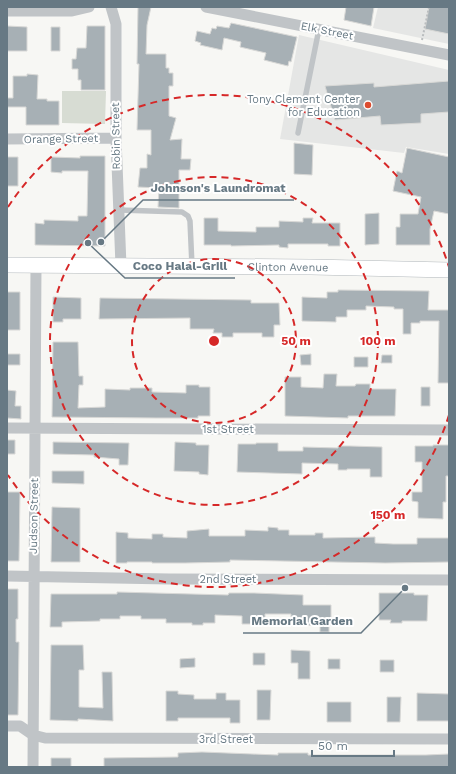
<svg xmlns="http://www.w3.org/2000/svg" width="456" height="774" viewBox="0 0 456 774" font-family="'Work Sans',sans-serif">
<rect width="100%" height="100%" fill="#f7f7f4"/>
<path fill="#e5e6e5" d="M378,7H449V44L373,28Z
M299,35L449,70V154L406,147L404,153L280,139Z"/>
<path fill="#d7dcd3" d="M62,91H106L105,124L62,123Z"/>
<path fill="#a7b0b5" stroke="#d8d8d6" d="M138,7H151L147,25L146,54H166V68H169V73H173V86H169V116L176,118L170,140L182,139L181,159H191L190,170H179V208L158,207L159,188L138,187L140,168H147V154L151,155V130H137L139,64H137Z
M346,7H374L371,26L344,20Z
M429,7H449V34L425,29Z
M231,23L297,37L291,62L289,61L288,66L264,60L266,53L240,47L241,42L224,38L222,50L200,45L201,43L195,41L197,31L210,34L212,28L216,29L217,26L229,28Z
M7,26L27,27V51H7Z
M87,26H105V90H81V80H78V69H72V59H76L77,48H86Z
M51,27H60V51H51Z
M27,74L38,75L37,99H47V101H59V125H26V107H7V98H13V76H27Z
M449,81V112L421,114V123L381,125L380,116L335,120L325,86L374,83V87Z
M294,143L313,145L312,175L294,174Z
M407,148L449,157V214L434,211L430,229V245H396V227H400V214H418L421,197L393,191L397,171L402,173Z
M80,156H105V246L35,245V223L44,224V220L78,221V216H87L88,171H62V173L51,172V157L80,158Z
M7,157H18V186H7Z
M379,213V244L365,245V214Z
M204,218H218V231L256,232V227H279V221L303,222V218H313L312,223H340V246H328V244H288V248L279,247V245L231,246V245H204Z
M338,290L429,291L428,310H449V383H438L439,321H420V323H411V334H403V309H394V307L366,306V310H347V317H336V322L302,321V297L327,298V292H338Z
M7,292H20V330H7Z
M53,297L81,298V319H63V322H53Z
M100,298L251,300V303H279L280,325H274V337H262V333H233V337H222V333H213L214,329H190V318L99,319Z
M53,342H78L79,376H83V385H79L78,408L105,407V389L130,390V388H152V392L186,393V385H199V387H210V416H198V418H157L52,417Z
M7,354H20V365H7Z
M311,354V365H301L300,355Z
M382,355H392V363H381Z
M354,357H368V367H354Z
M324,374H337L336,386H355L356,384H370V389H396L395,416H348V418L285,416V377H301V387L323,388Z
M421,387H430V406H421Z
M7,390L16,391L15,406H21V419L7,418Z
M7,440H15V454H7Z
M53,442L129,443L128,465H119V459L94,457V455L53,454Z
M175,442L196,443V445H209L208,475L199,474V472L174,471Z
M256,443H278V451H303V447L338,448V446H350L382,447V477H370V469H347V470H338V464L302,463V474L237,472L238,444H256Z
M433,445H449V476H446V502H443V519L418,518V502L412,501V492H422V462H415V446H433Z
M52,471H84V484L52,483Z
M7,492H20L19,561H7Z
M52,507L80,508V562H51Z
M268,527L278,528V530H289V535H315V533H323V538L375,537V543L393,544H417V538H449V562L385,563L230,560V562L185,563H152V562H127V563H116V532L128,533V538L152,539V534H163V537L187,538V531L209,529V536H245V530L268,531Z
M7,589H18V619H16V642H19L18,715H7Z
M117,592L228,595L229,593H254L303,595V605H331V625H329V632H320V625L291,626V614H265V619H253V624H242V616L215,615V623H203V625H192V623H166V619H141V616H120V619H100V621L62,622V627H50L51,594H117Z
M379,593H414V595H428L427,621H402V623H390L391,620H379Z
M51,645H83L84,670H79V707L103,708L102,672H112L113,721L78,719V721L50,720Z
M291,650L310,651V679H298V663H291Z
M253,653H265V665H253Z
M195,658V667L180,668V659Z
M328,659H340V669H328Z
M380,660H394V672H380Z
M257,690H271L270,720H257Z
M166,691H178V694L194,695V699H216V693H226V700H240V723H230V718H178V721H166Z
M417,693L449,694V721H417Z
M387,697H401L400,722H387Z
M327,702H351V722H327Z
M202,752L278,755V753H308V755H426L449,754V767H104V758L178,757V753Z
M51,758H71V767H51Z"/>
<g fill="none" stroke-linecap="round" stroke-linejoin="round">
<g stroke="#b2b8bc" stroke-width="16">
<g id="secondary">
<path id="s1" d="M7,265L311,267L449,270"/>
</g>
</g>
<path stroke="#babdbf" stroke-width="2" stroke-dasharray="2 2" stroke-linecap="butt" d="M422,40L429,7"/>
<path stroke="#c0c4c7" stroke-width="5.5" d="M298,133L319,29
M119,210L182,212L188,216L190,221L192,266"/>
<path stroke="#c0c4c7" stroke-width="11" d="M111,7L116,24V138L121,266
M206,7L449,55
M7,11H72L89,7
M7,139L116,138
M7,428L449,430
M7,576L169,579L449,580
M7,726H20L33,735L45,738L449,739
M33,767L36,265"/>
<use href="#secondary" stroke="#fff" stroke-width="15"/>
</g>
<g fill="none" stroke="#d62828" stroke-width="2" stroke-dasharray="7 5">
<circle cx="214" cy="341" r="82"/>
<circle cx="214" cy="341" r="164"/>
<path d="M449 415A246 246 0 0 1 8 475M8 207A246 246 0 0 1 449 267"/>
</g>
<circle fill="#dc4c2f" stroke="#fff" stroke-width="1.5" cx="368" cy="105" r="4"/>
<g text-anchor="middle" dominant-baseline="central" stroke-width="4" stroke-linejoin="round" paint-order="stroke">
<g font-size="11" fill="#677984" stroke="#fff">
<text transform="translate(327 31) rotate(11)">Elk Street</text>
<text transform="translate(116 136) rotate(-91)">Robin Street</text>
<text transform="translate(61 139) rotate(-1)">Orange Street</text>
<text stroke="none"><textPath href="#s1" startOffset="281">Clinton Avenue</textPath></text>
<text x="228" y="429">1st Street</text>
<text transform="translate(34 516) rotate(-89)">Judson Street</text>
<text x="228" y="579">2nd Street</text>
<text x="226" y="739">3rd Street</text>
</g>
<g font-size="11" fill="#677984" stroke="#fff" text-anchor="end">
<text x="360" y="99">Tony Clement Center<tspan x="360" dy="13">for Education</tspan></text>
</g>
</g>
<circle cx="214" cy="341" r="6" fill="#d62828" stroke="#fff" stroke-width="2"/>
<g font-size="12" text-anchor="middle" font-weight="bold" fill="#d62828" stroke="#fff" stroke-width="4" stroke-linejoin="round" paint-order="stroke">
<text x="296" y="345">50 m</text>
<text x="378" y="345">100 m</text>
<text x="388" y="519">150 m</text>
</g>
<path fill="none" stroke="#677984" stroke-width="1.5" d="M101 242L143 200H294M88 243L125 278H235M405 588L361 633H243"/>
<g fill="#677984" stroke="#fff" stroke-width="1.5">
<circle cx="101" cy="242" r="4"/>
<circle cx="88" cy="243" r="4"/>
<circle cx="405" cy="588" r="4"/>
</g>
<g font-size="12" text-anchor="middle" font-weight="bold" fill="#677984" stroke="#fff" stroke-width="4" stroke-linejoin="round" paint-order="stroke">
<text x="218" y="192">Johnson's Laundromat</text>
<text x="180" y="270">Coco Halal-Grill</text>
<text x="302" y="625">Memorial Garden</text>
</g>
<rect width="456" height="774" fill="none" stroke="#677984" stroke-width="16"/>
<path d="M312 750v6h82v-6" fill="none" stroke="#677984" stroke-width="2"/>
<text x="318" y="750" font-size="12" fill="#677984" stroke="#ffffff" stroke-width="3" paint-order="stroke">50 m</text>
</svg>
